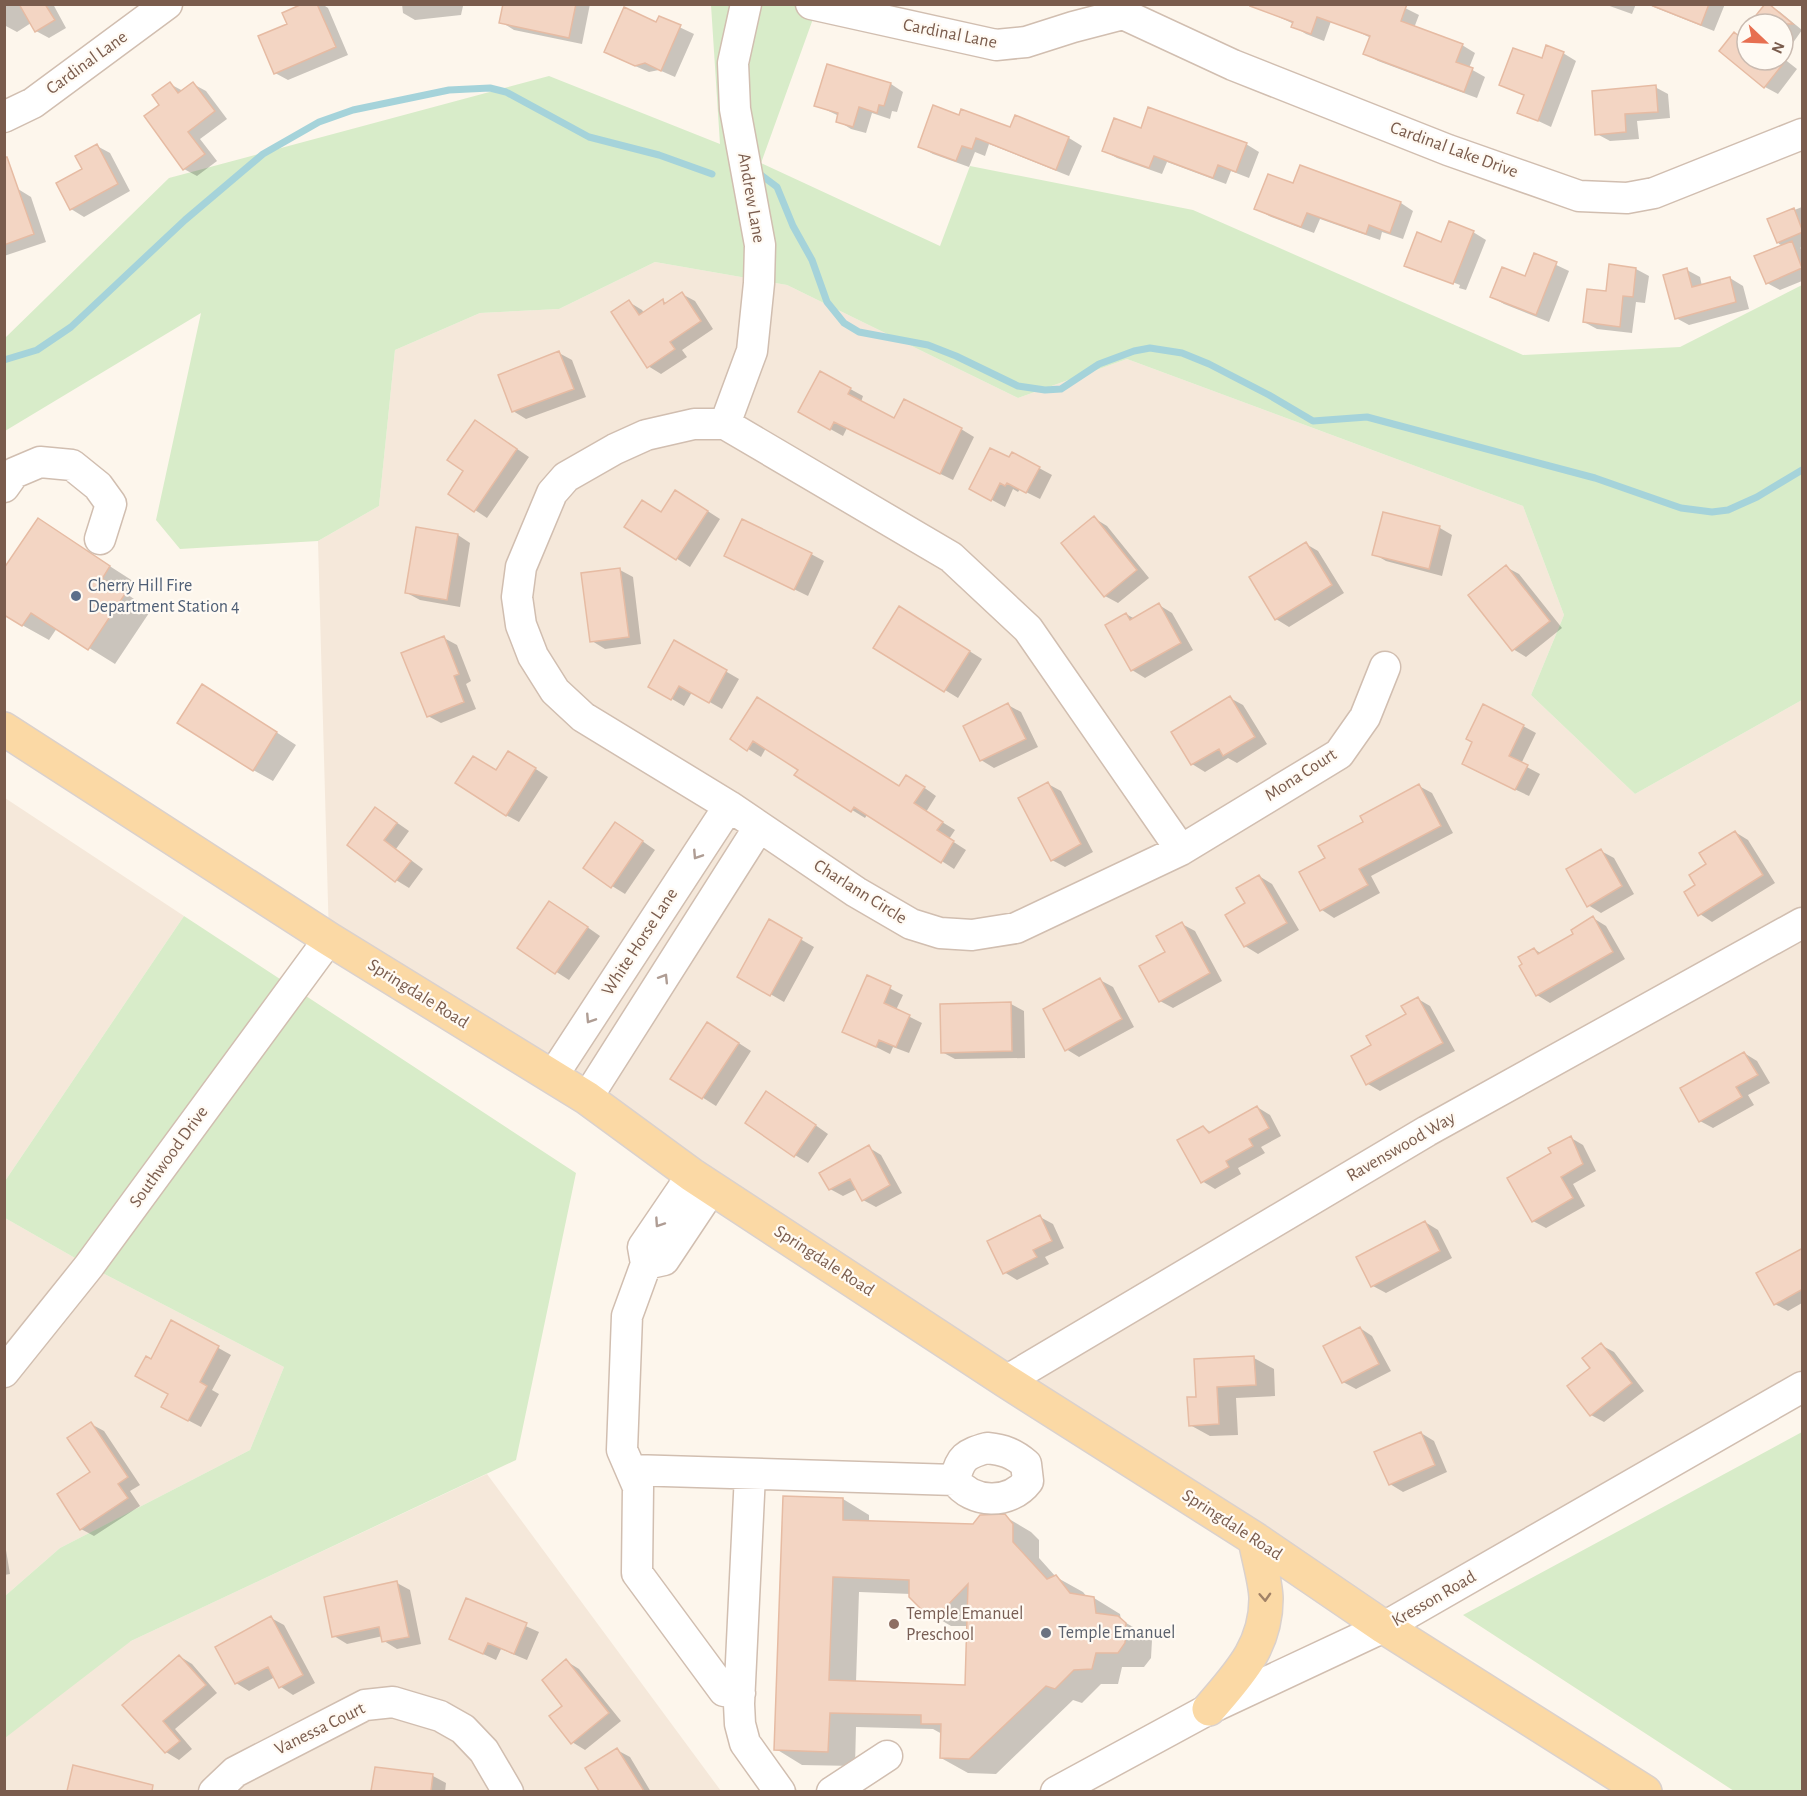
<svg xmlns="http://www.w3.org/2000/svg" width="1807" height="1796" viewBox="0 0 1807 1796" font-family="'Alegreya Sans',sans-serif">
<rect width="100%" height="100%" fill="#fdf6ec"/>
<path fill="#f5e8da" d="M655,262L787,285L1018,398L1127,359L1523,506L1564,615L1531,695L1635,794L1802,700V1387L1384,1627L329,939L318,541L379,506L395,350L480,313L559,309Z
M5,798L184,916L5,1181Z
M5,1218L89,1266L284,1367L250,1450L60,1548L5,1596Z
M487,1474L721,1791L5,1792V1708L131,1641Z"/>
<path fill="#d8ecc9" d="M711,5H818L761,163L940,246L970,166L1193,210L1523,355L1680,347L1802,285V700L1635,794L1531,695L1564,615L1523,506L1127,359L1018,398L787,285L655,262L559,309L480,313L395,350L379,506L318,541L180,549L156,520L201,313L5,431V338L169,178L549,76L720,144Z
M184,916L576,1173L516,1460L131,1641L5,1738V1596L60,1548L250,1450L284,1367L89,1266L5,1218V1181Z
M1802,1432V1791H1734L1463,1615Z"/>
<path fill="#0003" fill-rule="evenodd" d="M4,4H53L66,28L49,38L36,31L31,23L17,32L4,25Z
M305,4H322L328,8L348,55L288,80L275,73L289,25Z
M402,4H478L463,6L461,15L415,20L403,13Z
M505,4H590L582,44L514,30L501,22Z
M1397,4L1419,15L1414,28L1462,45L1475,53L1469,68L1485,77L1477,98L1378,61L1365,54L1371,38L1350,28Z
M1604,4H1636L1632,14Z
M1646,4H1725L1714,31Z
M1767,4L1780,12L1802,30L1783,57V24H1751Z
M1257,7L1335,10L1324,41L1306,34L1293,26L1294,24Z
M660,18L694,34L675,77L659,70L649,72L619,59L657,24Z
M1747,29V60H1783V58L1797,69L1778,94L1765,87L1721,51L1740,37Z
M1563,53L1576,61L1551,127L1519,112L1525,96L1501,85L1543,60Z
M828,65L891,84L903,92L897,112L892,111L890,119L872,113L866,133L851,129L838,121L839,116L816,105Z
M170,84L183,91L193,84L206,91L227,119L200,139L217,161L197,176L184,169L161,105Z
M1655,87L1668,94L1670,118L1637,121L1639,139L1610,141L1597,134Z
M960,117L1011,129L1016,117L1069,138L1082,146L1069,176L989,144L985,156L975,152L969,167L933,154L920,147Z
M1142,129L1246,144L1259,152L1249,178L1231,171L1226,184L1167,162L1162,174L1117,158L1104,151Z
M97,146L110,153L130,191L84,217L71,209L85,170Z
M1301,167L1401,203L1413,211L1403,239L1382,232L1380,240L1320,219L1314,233L1269,216L1256,208L1294,185Z
M18,189L31,197L46,242L4,256V194Z
M1802,207V247L1800,248L1802,249V281L1780,290L1767,283L1783,246L1779,244L1769,220Z
M1473,232L1486,240L1466,290L1459,288L1460,285L1418,269V272L1406,265L1442,244Z
M1535,255L1569,271L1549,322L1504,304L1492,297L1526,278Z
M1611,266L1636,269L1649,276L1645,303L1636,302L1632,333L1597,329L1584,322L1608,293Z
M1687,270L1700,277L1702,286L1730,278L1743,286L1749,309L1689,325L1676,318Z
M682,294L695,301L713,329L682,350L687,357L661,374L648,366L629,302L642,310L644,313L663,301L667,304Z
M559,353L572,360L586,397L526,419L513,411Z
M821,373L863,396L861,402L895,420L961,429L974,437L953,480L847,428L843,436L812,419Z
M488,429L529,457L487,518L475,510Z
M1009,459L1039,468L1052,475L1040,499L1020,489L1018,492L1013,489L1005,507L983,495Z
M689,499L720,519L690,567L627,527L662,513Z
M1094,518L1107,526L1149,578L1118,603L1105,596Z
M38,520L136,583L128,595L151,610L115,664L57,628L49,640L22,625Z
M1440,528L1452,535L1442,576L1386,561L1374,554Z
M458,535L470,543L460,607L420,600L407,593Z
M1306,544L1318,551L1344,593L1289,627L1276,619L1251,578Z
M811,554L824,561L808,596L726,556Z
M1506,567L1519,574L1562,628L1526,657L1513,649Z
M620,570L633,577L641,644L605,649L592,641Z
M1159,605L1172,613L1193,650L1145,678L1132,670L1126,614L1135,619Z
M912,615L982,659L958,698L875,647Z
M444,638L457,645L471,681L466,684L476,709L441,723L428,716Z
M675,642L739,679L722,709L692,692L684,706L650,686Z
M222,697L296,745L273,781L253,770Z
M1230,698L1243,705L1267,744L1237,763L1228,758L1205,772L1192,764L1173,732Z
M757,699L899,787L919,784L936,796L926,812L955,830L949,839L966,850L954,869L868,813L865,818L796,775L800,769L766,748L761,757L732,739Z
M1008,705L1021,712L1038,747L994,768L981,760L965,726Z
M1523,726L1536,733L1521,764L1540,774L1529,796L1476,771Z
M522,760L548,777L519,822L506,815L496,772Z
M1048,784L1061,791L1093,852L1065,867L1052,860Z
M1419,786L1432,793L1453,833L1371,876L1380,893L1334,918L1322,910L1327,859L1365,822Z
M376,808L409,831L396,849L423,869L409,888L396,880L349,844Z
M628,831L655,850L625,894L612,886Z
M1735,832L1748,840L1775,883L1712,922L1700,914L1697,886L1708,864Z
M1601,851L1614,858L1634,894L1601,913L1588,905Z
M1259,876L1272,884L1299,930L1258,954L1245,946L1247,904Z
M563,910L600,936L569,980L519,948Z
M1593,918L1606,926L1625,959L1550,1003L1537,995L1534,949L1542,954L1575,935Z
M769,921L814,947L784,1002L739,976Z
M1182,924L1195,931L1222,981L1173,1008L1160,1001L1167,952Z
M867,977L903,995L896,1010L922,1023L909,1053L893,1047L890,1054L844,1031Z
M1100,980L1113,987L1134,1027L1079,1057L1066,1049Z
M1418,999L1430,1006L1455,1051L1380,1091L1368,1084L1373,1045L1408,1015Z
M1011,1004L1024,1011L1025,1058L955,1059L942,1052Z
M720,1031L751,1051L716,1106L672,1078Z
M1744,1053L1757,1061L1770,1083L1748,1095L1754,1105L1713,1128L1700,1121Z
M780,1100L828,1134L808,1163L795,1155Z
M1257,1107L1270,1115L1281,1136L1261,1147L1265,1153L1238,1168L1241,1174L1215,1189L1202,1181L1203,1127L1212,1133Z
M1571,1138L1583,1145L1596,1171L1573,1184L1585,1206L1546,1228L1533,1221L1553,1154Z
M868,1147L881,1155L902,1193L876,1207L863,1200L857,1189L843,1196L830,1189Z
M1040,1217L1053,1224L1064,1248L1045,1257L1049,1264L1017,1280L1004,1272Z
M1425,1222L1438,1230L1452,1258L1386,1293L1373,1286Z
M1802,1249V1303L1788,1311L1775,1304Z
M172,1322L231,1355L212,1390L219,1394L201,1427L176,1414L170,1394L151,1361Z
M1360,1328L1372,1336L1391,1371L1356,1389L1343,1382Z
M1601,1345L1614,1352L1644,1391L1604,1422L1591,1415L1592,1368Z
M1254,1358L1274,1369L1275,1396L1236,1398L1238,1435L1210,1436L1190,1425L1197,1398Z
M91,1424L104,1431L140,1485L130,1491L140,1506L94,1536L81,1529L92,1473Z
M1421,1433L1434,1441L1447,1472L1403,1492L1390,1484Z
M843,1499L869,1515V1522L973,1525L1004,1516L1031,1532L1039,1540V1558L1056,1577L1083,1592L1087,1597L1094,1598L1120,1614L1121,1620L1145,1634L1152,1640L1151,1658L1144,1667H1122L1118,1684H1101L1082,1703L1073,1700L996,1774L968,1773L941,1758L942,1734L933,1729L856,1727L855,1766L802,1765L776,1749ZM859,1592L911,1594L924,1610L951,1626H968L966,1686L856,1682Z
M4,1538L10,1574L4,1575Z
M397,1583L410,1590L421,1644L397,1649L384,1641L383,1636L347,1644L334,1636Z
M467,1600L539,1632L527,1660L501,1649L496,1660L451,1639Z
M271,1618L284,1625L315,1683L293,1695L281,1687L275,1677L249,1691L236,1683Z
M179,1656L192,1664L217,1693L175,1729L192,1749L179,1760L166,1752L124,1705Z
M566,1661L579,1669L621,1721L585,1750L572,1742L565,1706Z
M617,1750L630,1757L651,1792H601L587,1768Z
M74,1767L135,1786L134,1792H68Z
M376,1768L433,1776L446,1783L445,1792H373Z"/>
<g fill="none" stroke-linecap="round" stroke-linejoin="round">
<path stroke="#a5d3da" stroke-width="7" d="M761,175L777,187L793,226L812,260L827,302L844,323L859,332L928,345L956,356L1018,386L1045,390L1061,389L1099,364L1134,351L1150,348L1182,353L1209,364L1269,395L1313,421L1367,417L1595,478L1681,508L1712,512L1728,510L1757,497L1802,470
M4,360L37,350L71,327L185,220L263,154L319,122L353,110L449,90L490,88L506,92L589,137L659,155L712,174"/>
</g>
<path fill="#f3d5c3" stroke="#e6bba3" stroke-width="1.5" fill-rule="evenodd" d="M19,4H45L55,20L35,32Z
M302,4H317L336,47L274,74L258,36L287,24L282,13Z
M503,4H576L569,38L499,23Z
M1251,4H1407L1401,21L1463,44L1456,62L1473,68L1464,92L1363,54L1370,36L1317,17L1311,34L1291,27L1293,22L1250,6Z
M1653,4H1709L1701,25L1653,6Z
M1765,4H1769L1793,24H1749Z
M624,7L656,22L659,16L681,25L661,71L645,63L635,66L604,52Z
M1734,32L1747,43V60H1786L1764,88L1719,51Z
M1546,45L1564,52L1538,121L1517,113L1524,95L1499,85L1513,48L1542,58Z
M827,64L891,83L884,106L879,105L877,113L859,107L853,127L836,122L838,113L814,106Z
M170,82L178,93L193,82L215,111L188,132L205,154L183,170L144,116L159,105L152,95Z
M1656,85L1658,112L1625,114L1626,132L1595,135L1592,91Z
M933,105L959,115L961,109L1010,127L1015,115L1069,137L1056,170L976,138L972,149L962,146L956,161L918,147Z
M1148,107L1247,143L1236,172L1218,165L1213,178L1154,156L1149,168L1102,151L1114,118L1141,128Z
M97,144L118,184L70,210L56,183L82,169L75,156Z
M4,157H7L34,234L4,245Z
M1300,165L1401,202L1390,233L1369,225L1366,234L1307,213L1301,227L1254,209L1268,174L1293,183Z
M1794,208L1803,232L1777,243L1767,219Z
M1449,221L1474,231L1453,284L1404,266L1417,232L1441,242Z
M1792,241L1802,268L1766,284L1754,256Z
M1534,253L1557,262L1536,315L1490,297L1502,267L1525,276Z
M1609,264L1636,268L1633,297L1623,296L1620,327L1583,322L1587,289L1606,291Z
M1687,268L1692,287L1730,277L1736,302L1675,319L1663,275Z
M682,292L701,321L670,342L675,349L647,368L611,312L629,300L639,315L663,299L664,304Z
M559,351L574,389L512,412L498,375Z
M820,371L851,388L848,394L894,418L904,399L962,428L940,474L834,422L830,430L798,412Z
M475,420L517,449L474,512L448,494L463,471L447,460Z
M990,448L1009,457L1012,452L1040,467L1026,493L1007,483L1005,486L1000,483L991,501L969,489Z
M675,490L708,511L676,560L624,527L642,500L661,512Z
M1383,512L1440,526L1429,569L1372,555Z
M1094,516L1137,570L1104,597L1061,543Z
M38,518L110,566L102,579L125,594L88,650L31,613L22,626L4,615V568Z
M742,519L812,553L794,590L724,556Z
M416,527L458,534L447,600L405,593Z
M1306,542L1332,585L1275,620L1249,577Z
M1506,565L1550,621L1512,651L1468,595Z
M620,568L629,637L590,642L581,573Z
M1159,603L1181,643L1131,671L1105,625L1126,613L1130,620Z
M899,606L970,651L944,692L873,648Z
M444,636L459,674L454,676L464,702L427,717L401,653Z
M674,640L727,670L709,703L679,686L671,700L648,687Z
M202,684L277,732L253,771L177,723Z
M1230,696L1255,737L1223,756L1219,749L1191,765L1171,732Z
M757,697L899,786L906,775L925,787L914,803L943,822L937,830L954,841L941,863L854,807L851,812L794,775L798,770L753,741L747,751L730,739Z
M1008,703L1026,739L980,761L963,726Z
M1483,704L1524,725L1509,756L1528,765L1515,790L1462,764L1472,742L1466,739Z
M508,751L536,768L506,816L455,783L473,756L496,770Z
M1048,782L1081,844L1051,861L1018,798Z
M1419,784L1441,826L1359,869L1368,885L1320,911L1299,872L1325,858L1318,846L1363,822L1360,816Z
M375,807L397,823L384,840L411,861L395,882L347,845Z
M615,822L643,841L611,888L583,868Z
M1735,831L1763,875L1698,916L1684,892L1695,885L1689,875L1706,864L1699,853Z
M1601,849L1622,886L1587,907L1566,869Z
M1259,875L1287,923L1244,947L1225,915L1245,903L1236,888Z
M549,901L588,927L555,974L517,948Z
M1593,916L1613,952L1536,996L1519,966L1522,964L1518,957L1534,948L1538,954L1573,934L1571,930Z
M769,919L802,938L770,996L737,977Z
M1182,922L1210,973L1159,1002L1139,966L1165,952L1156,936Z
M867,975L891,986L884,1003L910,1015L896,1047L879,1040L876,1047L842,1032Z
M1100,978L1122,1019L1065,1051L1043,1009Z
M1418,997L1443,1043L1366,1085L1351,1056L1371,1045L1366,1036L1406,1014L1401,1006Z
M1011,1002L1012,1051L941,1053L940,1004Z
M707,1022L739,1043L702,1099L670,1079Z
M1744,1052L1758,1075L1736,1087L1742,1097L1699,1122L1680,1088Z
M766,1091L816,1125L794,1157L745,1123Z
M1257,1106L1269,1128L1249,1139L1253,1146L1226,1161L1229,1167L1201,1183L1177,1140L1203,1126L1209,1133Z
M1571,1136L1583,1164L1561,1177L1573,1198L1532,1222L1507,1178L1551,1153L1548,1148Z
M869,1145L890,1185L862,1201L850,1179L829,1190L819,1173Z
M1040,1215L1052,1241L1033,1250L1037,1257L1003,1274L987,1241Z
M1425,1221L1440,1251L1371,1287L1356,1257Z
M1803,1248V1289L1774,1305L1756,1273Z
M171,1320L219,1346L200,1382L207,1386L188,1421L161,1407L168,1394L135,1376L146,1356L151,1359Z
M1360,1327L1379,1364L1342,1383L1323,1346Z
M1601,1343L1632,1383L1590,1416L1567,1386L1590,1368L1582,1358Z
M1254,1356L1256,1385L1217,1387L1219,1424L1189,1426L1187,1397H1196L1194,1359Z
M91,1422L128,1477L118,1484L128,1498L80,1530L57,1494L90,1472L67,1438Z
M1421,1432L1435,1465L1389,1485L1374,1452Z
M783,1496L843,1498V1520L973,1524L980,1515L1005,1514L1013,1524V1542L1047,1579L1056,1575L1070,1593L1094,1597L1096,1613L1118,1616L1126,1623L1125,1643L1118,1653H1096L1092,1669L1074,1670L1055,1689L1046,1686L969,1759L940,1758L941,1724H921V1715L830,1713L828,1752L774,1750ZM833,1577L909,1580V1597L923,1611L941,1612L968,1584L965,1685L829,1680Z
M397,1581L409,1637L382,1642L379,1627L332,1637L324,1597Z
M466,1598L527,1623L514,1654L488,1643L483,1654L449,1639Z
M271,1616L303,1675L279,1688L268,1667L235,1684L215,1647Z
M179,1655L206,1685L163,1721L180,1741L165,1753L122,1705Z
M566,1659L609,1713L571,1744L549,1716L562,1706L542,1680Z
M617,1748L644,1791H599L585,1768Z
M73,1765L153,1785L152,1791H67Z
M375,1767L433,1774L431,1791H371Z"/>
<g fill="none" stroke-linecap="round" stroke-linejoin="round">
<g stroke="#d1beb0" stroke-width="33">
<path id="minor" d="M811,4L996,45L1026,42L1073,27L1123,14
M1119,4L1123,14L1233,65L1448,150L1579,196L1627,198L1654,193L1802,134
M4,117L33,103L167,4
M725,424L752,351L759,283L760,245L735,109L733,63L746,4
M4,487L14,473L40,462L72,465L98,486L111,504L100,539
M1181,850L1028,629L951,557L725,424H694L646,435L615,449L566,477L552,493L521,567L517,597L521,625L533,656L555,691L583,717L729,806L856,892L911,924L940,933L972,935L1016,928L1181,850L1339,754L1365,717L1385,667
M552,1077L729,806
M587,1098L759,827
M692,1175L643,1247L646,1264L664,1260L712,1188
M646,1264L627,1316L622,1450L638,1487L637,1573L724,1691L740,1693
M4,1372L89,1266L329,939
M1006,1381L1427,1131L1802,923
M987,1448C1004,1450 1013,1453 1026,1464L1028,1481C1010,1505 972,1504 955,1480C960,1457 966,1454 987,1448Z
M631,1470L955,1480
M750,1474L739,1704L740,1724L745,1743L780,1792
M214,1792L235,1772L365,1705L393,1702L440,1716L463,1729L484,1751L508,1792
M832,1792L887,1756
M1056,1792L1209,1709L1384,1627L1802,1387"/>
</g>
<g stroke="#dad1cd" stroke-width="36">
<path id="major" d="M4,729L329,939L587,1098L692,1175L1006,1381L1255,1539L1384,1627L1645,1792
M1209,1709C1238,1675 1266,1647 1266,1599C1266,1583 1258,1557 1255,1539"/>
</g>
<use href="#minor" stroke="#fff" stroke-width="30"/>
<use href="#major" stroke="#fbd9a5" stroke-width="33"/>
</g>
<defs><path id="oneway-chevron" d="M-2-3.5L2.5 0L-2 3.5" fill="none" stroke-width="1.6" stroke-linecap="round" stroke-linejoin="round" transform="scale(1.5)"/></defs>
<g stroke="#af9d94">
<use href="#oneway-chevron" transform="translate(697 855) rotate(123)"/>
<use href="#oneway-chevron" transform="translate(664 978) rotate(-58)"/>
<use href="#oneway-chevron" transform="translate(590 1019) rotate(123)"/>
<use href="#oneway-chevron" transform="translate(659 1223) rotate(124)"/>
</g>
<use stroke="#a18267" href="#oneway-chevron" transform="translate(1265 1597) rotate(87)"/>
<circle fill="#5c6f8a" stroke="#fffaf3" stroke-width="2" cx="76" cy="596" r="6"/>
<circle fill="#8d6e63" stroke="#fffaf3" stroke-width="2" cx="894" cy="1624" r="6"/>
<circle fill="#6b7280" stroke="#fffaf3" stroke-width="2" cx="1046" cy="1633" r="6"/>
<g text-anchor="middle" dominant-baseline="central" stroke-width="4.5" stroke-linejoin="round" paint-order="stroke">
<g font-size="18" fill="#7a5c4d" stroke="#fffaf3">
<text transform="translate(950 34) rotate(11)">Cardinal Lane</text>
<text transform="translate(87 63) rotate(-36)">Cardinal Lane</text>
<text transform="translate(1454 150) rotate(20)">Cardinal Lake Drive</text>
<text transform="translate(751 198) rotate(80)">Andrew Lane</text>
<text transform="translate(1301 775) rotate(-33)">Mona Court</text>
<text transform="translate(860 892) rotate(32)">Charlann Circle</text>
<text transform="translate(640 942) rotate(-57)">White Horse Lane</text>
<text transform="translate(418 994) rotate(32)">Springdale Road</text>
<text transform="translate(1401 1147) rotate(-30)">Ravenswood Way</text>
<text transform="translate(169 1157) rotate(-54)">Southwood Drive</text>
<text transform="translate(824 1261) rotate(33)">Springdale Road</text>
<text transform="translate(1232 1525) rotate(33)">Springdale Road</text>
<text transform="translate(1434 1599) rotate(-30)">Kresson Road</text>
<text transform="translate(320 1729) rotate(-26)">Vanessa Court</text>
</g>
<g font-size="18" fill="#4e5e75" stroke="#fffaf3" text-anchor="start">
<text x="88" y="586">Cherry Hill Fire<tspan x="88" dy="21">Department Station 4</tspan></text>
</g>
<g font-size="18" fill="#785e54" stroke="#fffaf3" text-anchor="start">
<text x="906" y="1614">Temple Emanuel<tspan x="906" dy="21">Preschool</tspan></text>
</g>
<g font-size="18" fill="#5b616d" stroke="#fffaf3" text-anchor="start">
<text x="1058" y="1633">Temple Emanuel</text>
</g>
</g>
<rect width="1807" height="1796" fill="none" stroke="#7a5c4d" stroke-width="12"/>
<g transform="translate(1765 42) rotate(113)"><circle r="28" fill="#fffaf3" stroke="#cabbb1" stroke-width="1.5"/>
<path d="M0-4.5L10 22L0 15L-10 22Z" fill="#e76f51"/>
<text y="-9" font-size="16" font-weight="bold" text-anchor="middle" fill="#7a5c4d">N</text>
</g>
</svg>
